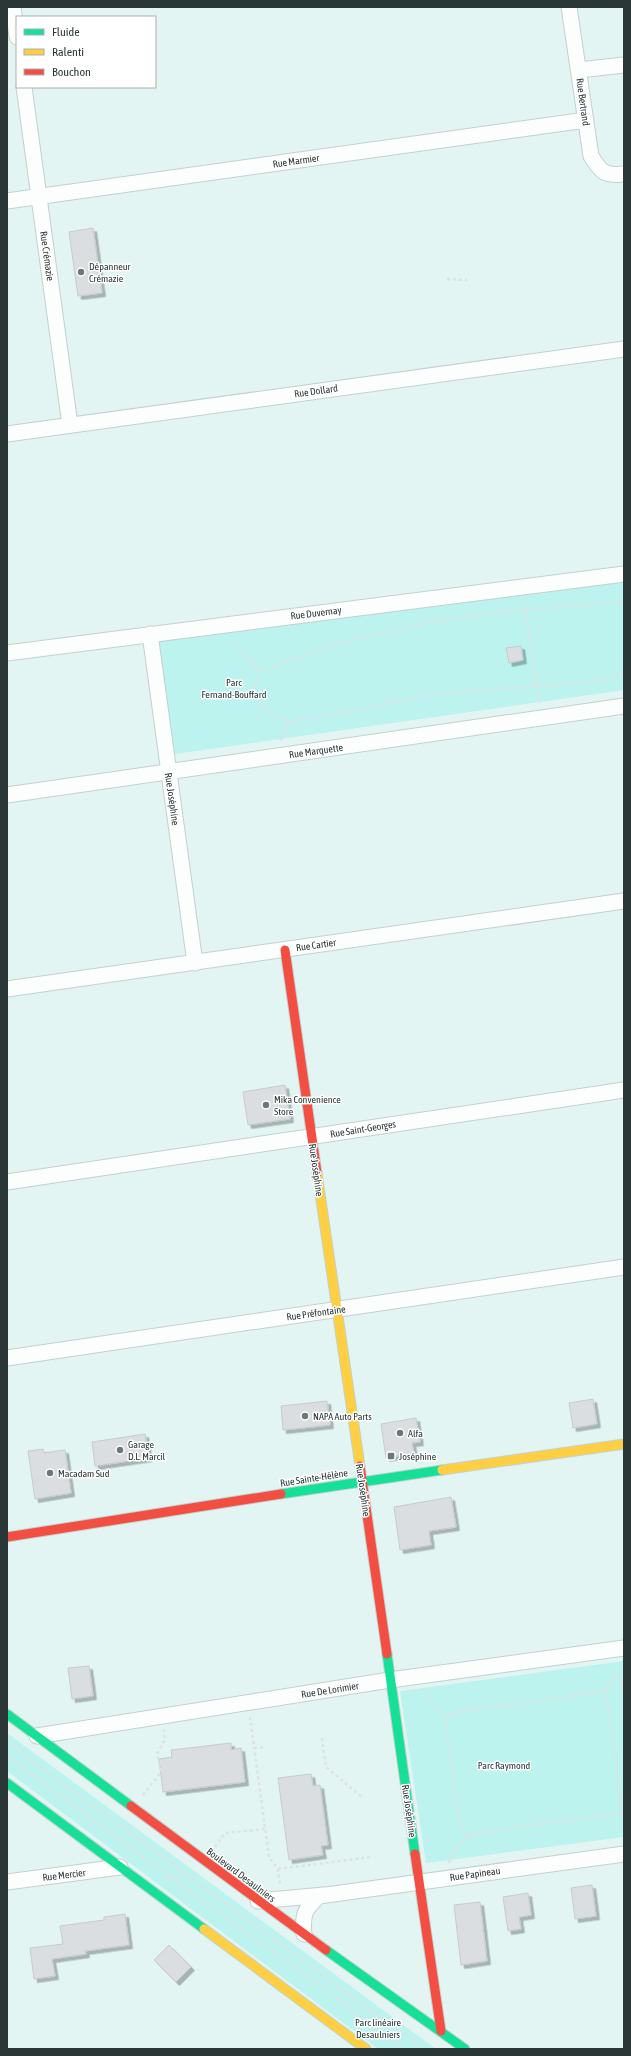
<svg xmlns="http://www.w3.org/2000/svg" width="631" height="2056" viewBox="0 0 631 2056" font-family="'Asap Condensed',sans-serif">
<defs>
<filter id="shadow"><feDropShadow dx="3.5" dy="3.5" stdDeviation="0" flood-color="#0004"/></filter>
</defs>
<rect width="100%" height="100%" fill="#e2f5f3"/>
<path fill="#bcf3ee" d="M624,579V690L168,755L156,639Z
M624,1661V1837L426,1863L400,1691Z
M7,1733L436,2049H378L7,1771Z"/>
<path fill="#dbdee0" stroke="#c7cbcc" filter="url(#shadow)" d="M93,228L102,293L78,296L69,232Z
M521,646L523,660L509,663L506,648Z
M285,1085L290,1119L248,1125L243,1092Z
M593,1399L597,1424L573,1428L569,1403Z
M327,1401L330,1425L283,1430L281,1406Z
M416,1418L420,1442L412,1443L414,1453L386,1458L381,1424Z
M145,1434L149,1458L95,1466L92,1442Z
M43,1449L44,1453L65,1450L71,1493L35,1499L28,1451Z
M451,1497L456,1527L429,1531L431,1545L400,1550L394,1507Z
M89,1666L93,1696L72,1699L68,1668Z
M231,1743V1750L241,1748L245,1782L163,1792L159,1759L172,1757L171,1750Z
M311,1774L313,1786L320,1785L328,1845L321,1846L323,1855L289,1860L278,1778Z
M592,1885L596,1916L575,1919L571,1888Z
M528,1893L531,1915L519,1917L521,1929L508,1931L503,1897Z
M480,1902L487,1961L461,1965L454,1905Z
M125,1914L129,1945L85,1951L86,1954L52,1959L55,1976L34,1979L30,1948L63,1944L60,1926L104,1920V1917Z
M169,1945L191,1967L176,1982L154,1960Z"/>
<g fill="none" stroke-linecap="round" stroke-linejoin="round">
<g stroke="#c2d1cf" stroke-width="17">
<path id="street" d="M13,7L17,37
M569,7L591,156C601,172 604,176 624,174
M579,70L624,65
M24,87L70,425
M7,201L586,120
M7,434L624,349
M150,634L195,963
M7,653L624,574
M7,795L624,706
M7,989L624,901
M7,1182L624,1090
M7,1358L624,1267
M37,1736L390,1680L624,1648
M7,1882L120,1867
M258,1901L324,1895
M304,1934C302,1914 305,1909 319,1896L624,1854"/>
</g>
<g stroke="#c2d1cf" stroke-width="11">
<path id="fast" d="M281,1494L442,1470
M387,1654L415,1854
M7,1714L131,1806
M7,1783L204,1929
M326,1950L465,2049"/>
</g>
<g stroke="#c2d1cf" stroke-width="11">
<path id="slow" d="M317,1173L360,1466
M442,1470L624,1444
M204,1929L366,2049"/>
</g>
<g stroke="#c2d1cf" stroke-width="11">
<path id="jam" d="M285,950L317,1173
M360,1466L387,1654
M7,1537L281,1494
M131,1806L326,1950
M415,1854L441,2031"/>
</g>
<path stroke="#dde2e2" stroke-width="2.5" stroke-dasharray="3 3" stroke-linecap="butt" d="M447,279L467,280
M524,601L540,703
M231,639L261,671L254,689L261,706L277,717L289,721L280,741
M261,671L335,644L437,621L498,612L624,602
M289,721C342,715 394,701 447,693C505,685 567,691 624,673
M425,1690L430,1702L444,1714
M606,1691L444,1714L462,1835L622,1813
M624,1695L621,1677L615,1676L606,1691L622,1813L624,1815
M250,1717L269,1857L278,1869L280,1884
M322,1738L326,1767L362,1797
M7,1742L368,2009L425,2049
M254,1748L265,1747
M7,1756L212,1908L314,1980L403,2049
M143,1795L161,1772L157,1754L165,1740L164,1730
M215,1847L225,1833L265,1829
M449,1863L455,1848L472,1833
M278,1869L370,1857
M166,1878L188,1875"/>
<use href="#street" stroke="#fbfefd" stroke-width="15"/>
<use href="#fast" stroke="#16e098" stroke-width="9"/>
<use href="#slow" stroke="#ffcf43" stroke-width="9"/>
<use href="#jam" stroke="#f24e42" stroke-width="9"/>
</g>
<g fill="#6a7a78" stroke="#fff" stroke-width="1.5">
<circle cx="81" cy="272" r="4"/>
<circle cx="266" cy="1105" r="4"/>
<circle cx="305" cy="1416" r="4"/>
<circle cx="400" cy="1433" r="4"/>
<circle cx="120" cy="1450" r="4"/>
<rect x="387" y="1452" width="8" height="8" rx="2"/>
<circle cx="50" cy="1473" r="4"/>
</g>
<g text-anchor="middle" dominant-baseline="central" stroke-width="3" stroke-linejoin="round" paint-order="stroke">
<g font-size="10" fill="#2a3736" stroke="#fff">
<text transform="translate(583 102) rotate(82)">Rue Bertrand</text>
<text transform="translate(296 161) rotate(-8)">Rue Marmier</text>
<text transform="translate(47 256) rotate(82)">Rue Crémazie</text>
<text transform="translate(316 391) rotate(-8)">Rue Dollard</text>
<text transform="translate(316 613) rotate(-7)">Rue Duvernay</text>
<text transform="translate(316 751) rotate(-8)">Rue Marquette</text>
<text transform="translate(172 799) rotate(82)">Rue Joséphine</text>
<text transform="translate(316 945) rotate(-8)">Rue Cartier</text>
<text transform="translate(363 1129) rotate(-9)">Rue Saint-Georges</text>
<text transform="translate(316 1170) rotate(82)">Rue Joséphine</text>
<text transform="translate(316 1313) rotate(-8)">Rue Préfontaine</text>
<text transform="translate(314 1478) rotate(-9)">Rue Sainte-Hélène</text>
<text transform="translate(363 1490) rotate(82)">Rue Joséphine</text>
<text transform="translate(330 1690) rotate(-9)">Rue De Lorimier</text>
<text transform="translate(409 1811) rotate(82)">Rue Joséphine</text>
<text transform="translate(475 1874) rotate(-8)">Rue Papineau</text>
<text transform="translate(64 1875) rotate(-7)">Rue Mercier</text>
<text transform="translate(241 1875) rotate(37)">Boulevard Desaulniers</text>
</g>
<g font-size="10" fill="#2a3736" stroke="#fff" text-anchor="start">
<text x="89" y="266">Dépanneur<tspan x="89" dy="12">Crémazie</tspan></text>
<text x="274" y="1099">Mika Convenience<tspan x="274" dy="12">Store</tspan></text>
<text x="313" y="1416">NAPA Auto Parts</text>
<text x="408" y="1433">Alfa</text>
<text x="128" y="1444">Garage<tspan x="128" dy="12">D.L. Marcil</tspan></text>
<text x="399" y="1456">Joséphine</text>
<text x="58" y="1473">Macadam Sud</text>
</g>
<g font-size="10" fill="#1a302e" stroke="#fff">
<text x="234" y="682">Parc<tspan x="234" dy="12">Fernand-Bouffard</tspan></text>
<text x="504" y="1765">Parc Raymond</text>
<text x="378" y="2022">Parc linéaire<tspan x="378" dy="12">Desaulniers</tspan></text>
</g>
</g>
<rect width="631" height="2056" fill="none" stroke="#2a3736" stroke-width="16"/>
<rect x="16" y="16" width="140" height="72" fill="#ffffff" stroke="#aaafaf"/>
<rect x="24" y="29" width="20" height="6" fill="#16e098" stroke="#aaafaf"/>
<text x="52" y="36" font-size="12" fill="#2a3736">Fluide</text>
<rect x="24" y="49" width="20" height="6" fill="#ffcf43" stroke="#aaafaf"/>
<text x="52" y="56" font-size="12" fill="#2a3736">Ralenti</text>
<rect x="24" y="69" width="20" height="6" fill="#f24e42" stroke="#aaafaf"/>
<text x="52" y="76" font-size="12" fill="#2a3736">Bouchon</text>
</svg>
